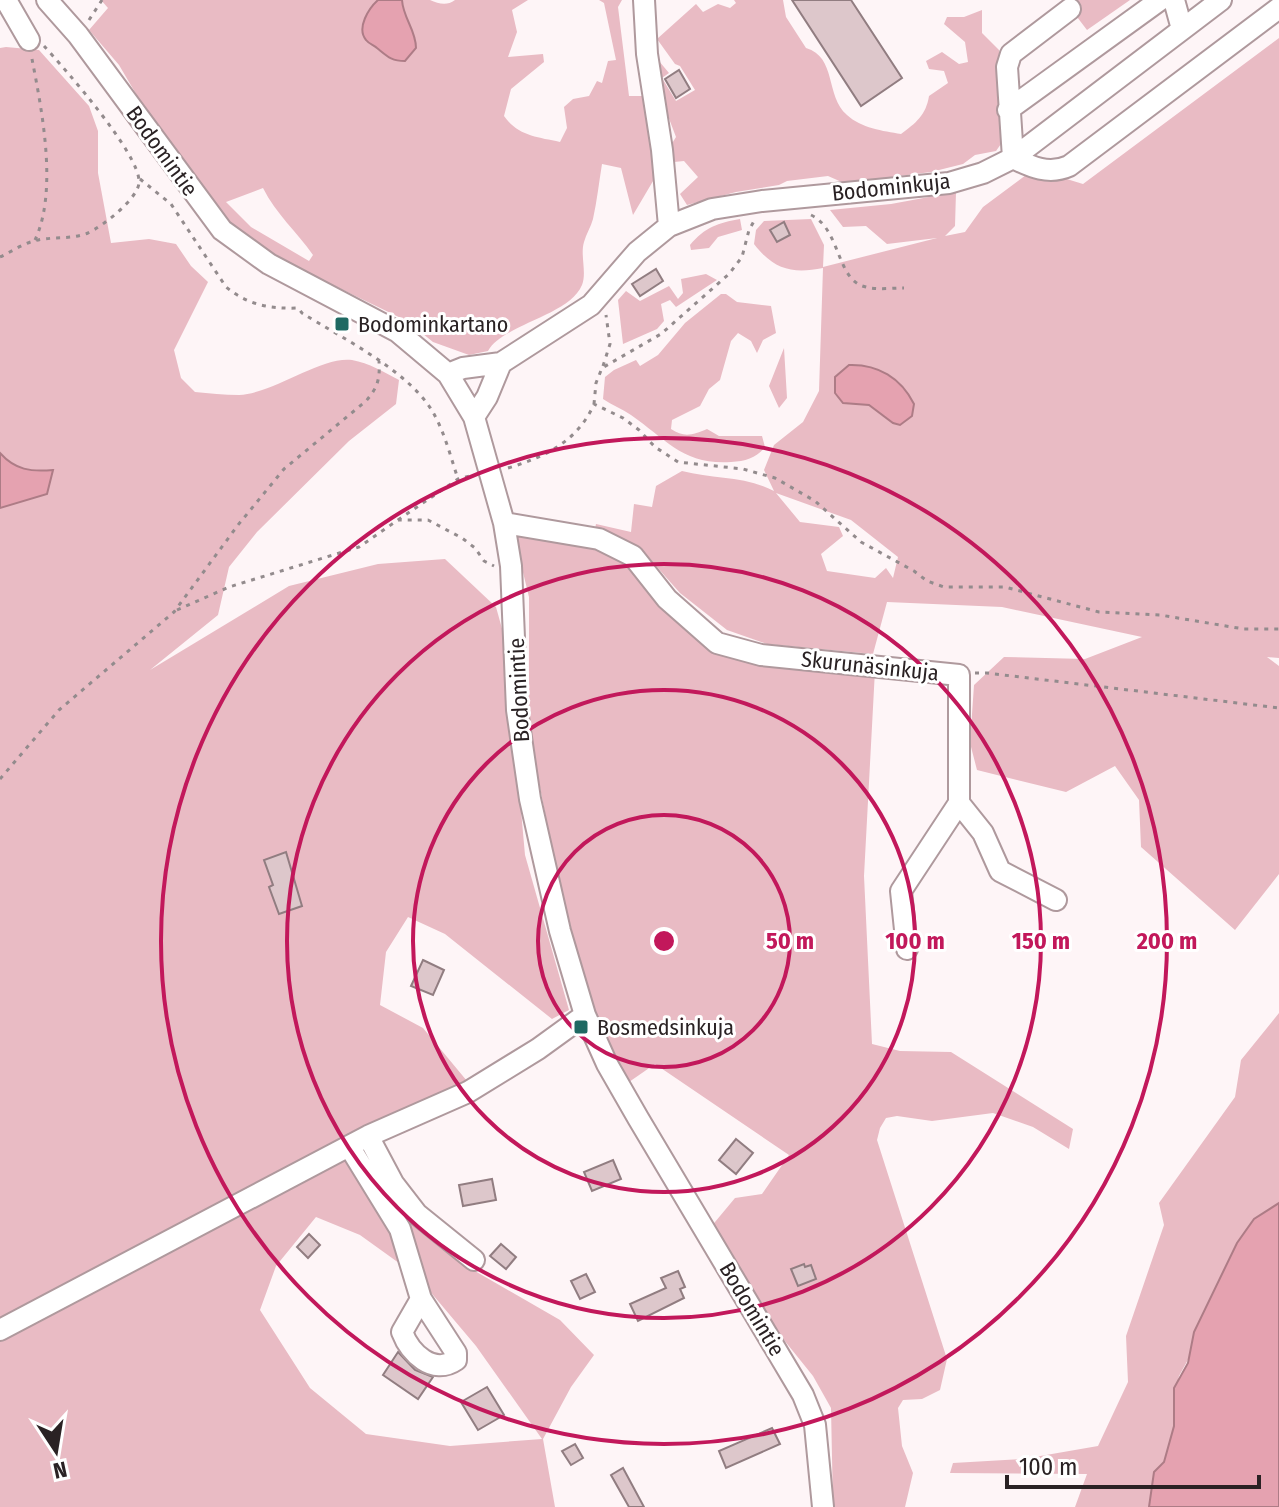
<svg xmlns="http://www.w3.org/2000/svg" width="1279" height="1507" viewBox="0 0 1279 1507" font-family="'Fira Sans Condensed',sans-serif">
<rect width="100%" height="100%" fill="#fef5f7"/>
<path fill="#e9bbc4" fill-rule="evenodd" d="M101,0H430C439,4 447,6 455,0H528L512,10L517,32L508,57L543,54L544,62L511,89L504,116C518,136 537,137 560,142L567,128L564,107L573,99L589,96L597,81L602,83L608,61L616,60L604,3L599,0H622L618,7L629,96H644L655,153L656,176L633,215L621,168L602,164C599,182 597,201 593,219C591,227 586,234 584,242C580,255 587,272 582,285C569,316 503,324 488,351L469,355L433,342L407,321L279,259L238,230L222,215L156,128L119,65L89,30L108,8ZM263,188C276,214 297,232 313,255L309,261L251,227L226,202Z
M734,0H783L786,17L806,48C837,57 825,96 847,115C861,128 883,131 901,134C916,123 926,115 929,96L948,83L944,71L929,69L926,61L942,52L959,64L968,62L965,42L944,24L947,17H964L982,10V33L999,50L1001,61L998,97L1003,141L996,151L975,155L963,164L931,172L844,183L828,176L787,181L779,185L736,192L687,205L680,194L698,177L684,161L674,162L671,145L676,137L665,108L654,55L669,73L662,78L676,101L695,90L680,66L675,64L657,39L696,4L703,12L718,4L730,8L736,3Z
M1064,0H1130L1087,30Z
M1279,38V658L1267,657L1279,666V874L1235,930L1141,847L1139,800L1115,766L1066,792L977,770L970,743L974,685L1004,657L1085,659L1142,637L1002,607L887,602L873,654L767,644L727,630L680,593L641,549L595,529L596,524L631,532L634,504L652,507L656,486L682,471C713,479 746,476 774,491L764,470L774,445L803,422L819,391L823,268C793,274 774,270 754,244L756,230L764,221L811,219L824,245L823,267L937,238L887,244L866,226L843,227L830,210L891,204L956,192L955,226L945,236L965,232L983,207L1034,169L1083,184ZM776,493L851,520L898,557L893,578L886,568L875,578L827,571L821,554L843,536L839,527L800,522Z
M6,47L39,50L89,106L98,131V173L111,243L149,239L176,244L191,266L208,282L174,350L181,378L195,392C209,393 224,395 239,395C275,393 321,356 352,360C369,363 384,372 399,380L396,404L349,441L257,532L229,567L218,615L150,670L289,586L378,564L445,559L496,607L506,643L525,855L569,1010L552,1019L445,934L408,917L386,952L380,1005L423,1028L467,1081L350,1134L380,1189L461,1263L560,1320L594,1355L571,1387L543,1439L555,1507H0V48ZM316,1217L360,1235L417,1276L476,1346L542,1439L450,1446L366,1434L310,1388L260,1310L276,1266Z
M740,219L742,230L718,237L709,248L691,250L690,245C705,227 718,223 740,219Z
M706,274L717,280L676,307L670,300L661,304L664,321L657,329L623,344L618,300L626,291L640,301L669,286L678,299L683,293L681,279Z
M721,294H726L737,302L771,306L776,333L763,340L757,353L751,341L738,333L731,341L720,380L709,389L700,406L672,420L671,429C684,438 693,435 707,429L719,436H762L765,447C756,458 746,461 731,462C683,465 667,440 631,415C622,409 612,405 603,399L605,377L614,370L636,360L640,366L658,355L685,323Z
M784,348L787,398L779,408L769,386Z
M513,531L594,546L631,565L709,645L875,670L864,876L872,1044L900,1051L951,1052L1073,1129L1069,1149L1033,1127L993,1113L932,1121L897,1116L886,1118L880,1128L877,1140L947,1359L940,1390L922,1399L903,1400L898,1408L902,1446L913,1473L905,1507H833L831,1408L813,1376L784,1340L710,1228L735,1198L762,1194L789,1155L655,1064L629,1082L589,1003L551,844L529,731V597Z
M1279,1013V1203L1254,1219L1237,1243L1194,1332L1190,1356L1179,1376L1173,1400L1174,1426L1167,1454L1164,1463L1154,1472L1149,1507H1075L1087,1474L950,1473L953,1463L1023,1459L1098,1446L1128,1382L1126,1336L1164,1225L1159,1203L1235,1097L1241,1060Z"/>
<path fill="#e5a2b0" stroke="#ad7c86" stroke-width="2" d="M378,0H402C403,18 416,30 416,48L405,61C391,61 387,56 377,48C374,45 369,44 366,40C356,28 369,8 378,0Z
M849,365C878,364 901,378 914,404L912,416L900,425L893,423L869,405L843,403L835,393V377Z
M0,453C15,470 31,472 53,470L47,494L0,508Z
M1279,1203V1507H1149L1154,1472L1164,1462L1174,1426V1388L1188,1363L1194,1332L1237,1243L1254,1219Z"/>
<path fill="#ddc7cb" stroke="#917d81" stroke-width="2" d="M792,0H851L902,78L861,106Z
M679,70L690,89L676,98L665,79Z
M784,222L790,235L777,242L770,230Z
M656,269L663,281L640,296L632,284Z
M286,852L302,906L279,914L269,887L273,885L264,860Z
M423,960L444,970L433,995L411,986Z
M736,1139L753,1153L736,1174L719,1160Z
M613,1160L621,1179L592,1191L584,1172Z
M492,1179L496,1200L463,1206L459,1185Z
M309,1234L320,1245L308,1258L297,1247Z
M501,1244L516,1257L506,1269L490,1256Z
M804,1264L805,1267L811,1265L816,1279L798,1286L791,1269Z
M678,1271L685,1287L680,1289L684,1298L638,1321L630,1304L666,1288L661,1278Z
M586,1274L595,1292L580,1299L571,1281Z
M398,1352L415,1370L433,1377L418,1399L383,1375Z
M487,1387L504,1415L478,1430L461,1402Z
M772,1428L780,1444L726,1468L719,1451Z
M575,1444L583,1458L571,1465L562,1451Z
M623,1468L644,1507H629L611,1475Z"/>
<g fill="none" stroke-linecap="round" stroke-linejoin="round">
<g stroke="#af999d" stroke-width="24">
<path id="minor" d="M6,0L29,40
M47,0L78,35L222,230L269,264L398,332L448,374L474,417L504,523L511,566L517,710L530,799L560,931L585,1015L607,1064L638,1118L803,1395L815,1425L823,1507
M644,0L647,54L662,150L669,226
M1174,0L1182,29
M1070,9L1011,54L1007,67L1013,158C1031,167 1049,175 1069,166L1279,8
M1008,110L1160,0
M448,374L463,368L501,363L591,305L637,252L669,226L712,209L762,201L949,183L983,173L1013,158L1221,0
M474,417L487,397L501,363
M504,523L599,539L633,556L667,599L717,643L761,655L959,675V803L901,891L907,949
M959,803L983,833L1000,871L1056,900
M368,1136L393,1183L417,1214L474,1260
M349,1146L400,1229L421,1299L456,1353V1360C433,1376 410,1353 402,1332L421,1299
M0,1330L368,1136L468,1092L538,1049L585,1015"/>
</g>
<path stroke="#938b8d" stroke-width="3" stroke-dasharray="4 6" stroke-linecap="butt" d="M89,20L102,0
M32,59C42,111 58,191 35,240
M140,179L171,204L226,287C248,305 270,309 298,308L302,313C342,338 411,372 434,414C445,434 451,458 458,479
M811,215C841,229 836,281 866,287C877,290 892,288 904,288
M0,257C11,252 22,244 34,241C51,236 71,240 88,233C103,226 139,198 139,182C140,154 65,69 44,46
M603,366L610,344L606,315
M594,404L596,383L602,368L661,334L729,274L742,257L749,230L754,221
M508,468C545,457 578,441 594,404L623,418L639,430L655,447L678,462L743,469L775,478L815,501L861,542L914,571L927,581L944,587H1005L1099,612L1160,615L1244,629H1279
M398,520L458,479L473,475
M177,610L229,587L359,547L398,520H428L462,538L475,548L484,561L494,566
M975,673H987L1279,708
M0,779L59,710L174,612L238,525L284,469L366,401C378,387 380,379 379,361"/>
<use href="#minor" stroke="#fff" stroke-width="20"/>
</g>
<g fill="none" stroke="#c2185b" stroke-width="4">
<circle cx="664" cy="941" r="126"/>
<circle cx="664" cy="941" r="251"/>
<circle cx="664" cy="941" r="377"/>
<circle cx="664" cy="941" r="503"/>
</g>
<g fill="#1f6962" stroke="#fff" stroke-width="3">
<rect x="334" y="316" width="16" height="16" rx="4"/>
<rect x="573" y="1019" width="16" height="16" rx="4"/>
</g>
<g text-anchor="middle" dominant-baseline="central" stroke-width="6" stroke-linejoin="round" paint-order="stroke">
<g font-size="22" fill="#2a2224" stroke="#fff">
<text transform="translate(162 151) rotate(54)">Bodomintie</text>
<text transform="translate(891 187) rotate(-6)">Bodominkuja</text>
<text transform="translate(870 666) rotate(6)">Skurunäsinkuja</text>
<text transform="translate(519 690) rotate(-93)">Bodomintie</text>
<text transform="translate(752 1309) rotate(59)">Bodomintie</text>
</g>
<g font-size="22" fill="#2a2224" stroke="#fff" text-anchor="start">
<text x="358" y="324">Bodominkartano</text>
<text x="597" y="1027">Bosmedsinkuja</text>
</g>
</g>
<circle cx="664" cy="941" r="12" fill="#c2185b" stroke="#fff" stroke-width="4"/>
<g font-size="24" text-anchor="middle" font-weight="bold" fill="#c2185b" stroke="#fff" stroke-width="6" stroke-linejoin="round" paint-order="stroke">
<text x="790" y="949">50 m</text>
<text x="915" y="949">100 m</text>
<text x="1041" y="949">150 m</text>
<text x="1167" y="949">200 m</text>
</g>
<g transform="translate(56 1451) rotate(168)" stroke="#ffffff" stroke-width="6" paint-order="stroke">
<path d="M0-6L14 30L0 20L-14 30Z" fill="#2a2224"/>
<text y="-12" font-size="22" font-weight="bold" text-anchor="middle" fill="#2a2224">N</text>
</g>
<path d="M1007 1475v12h252v-12" fill="none" stroke="#2a2224" stroke-width="4"/>
<text x="1019" y="1475" font-size="24" fill="#2a2224" stroke="#ffffff" stroke-width="6" paint-order="stroke">100 m</text>
</svg>
